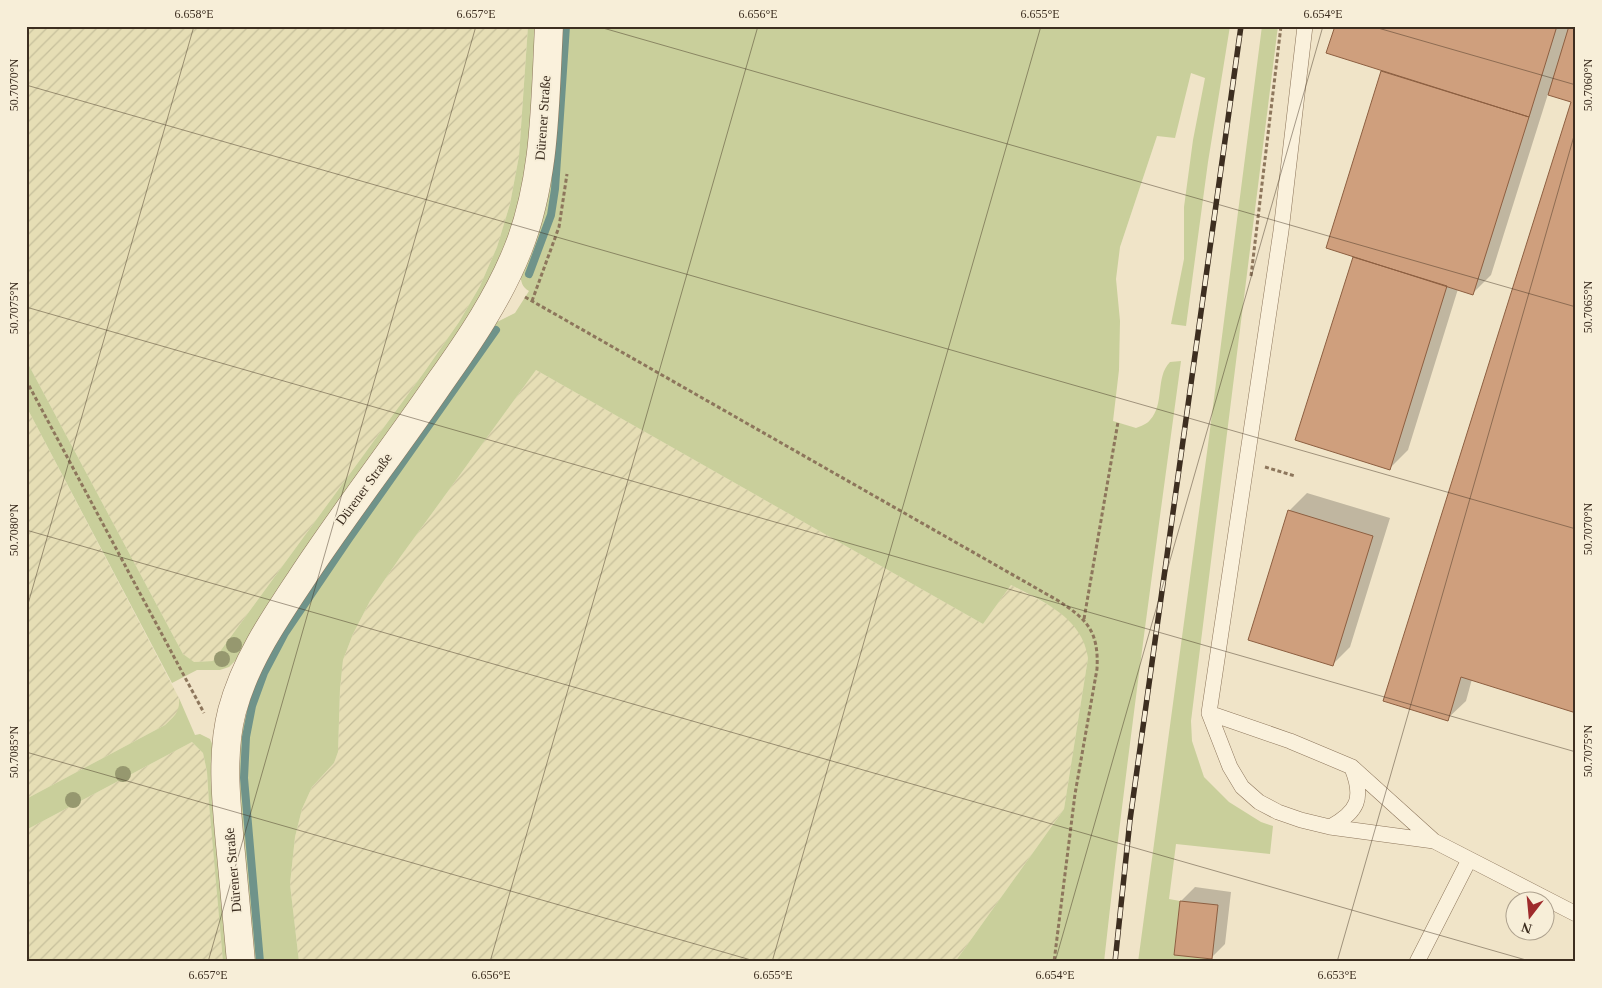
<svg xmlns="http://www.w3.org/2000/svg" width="1602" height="988" viewBox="0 0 1602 988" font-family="'Times New Roman',serif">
<defs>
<pattern id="farmland-furrows" width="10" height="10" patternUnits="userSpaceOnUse" patternTransform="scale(1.25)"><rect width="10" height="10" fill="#e6deb5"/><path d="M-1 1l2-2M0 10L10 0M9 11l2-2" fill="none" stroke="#c6bf9b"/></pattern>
</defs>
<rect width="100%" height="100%" fill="#f0e4c8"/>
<path fill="url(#farmland-furrows)" d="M26,26H528L519,156L510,204L497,247L480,286L459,322L425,371L213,661L193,662L183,654L26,360Z
M536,370L983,624L1011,585L1056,609L1072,622L1081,634L1087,647L1088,658L1064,809L955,962H299L290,884L295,837L302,809L312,787L334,763L338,752L340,689L343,660L353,634L370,601L401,556Z
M26,406L179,698L180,707L175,717L165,725L26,799Z
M192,742L203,753L207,772L209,804L223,962H26V830Z"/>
<path fill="#c9cf9b" d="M528,26H538L526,169L517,209L505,250L470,319L274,597L236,660L229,667L220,670H197L172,683L26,406V360L183,654L194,662L213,661L425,371L459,322L480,286L497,247L510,204L519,156Z
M559,26H1230L1208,162L1186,326L1171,324L1184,259V207L1193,140L1205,78L1191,73L1175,138L1157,136L1120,247L1116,279L1120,321L1119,370L1113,421L1136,428C1141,426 1147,424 1150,420C1165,404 1155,377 1170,362L1181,361C1154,561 1126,761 1104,962H955L1064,809L1088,658C1082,617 1043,602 1011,585L983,624L536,370L401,556L370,601L353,634L343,660L340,689L338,752L334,763L312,787L302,809L295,837L290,884L299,962H251L237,786L240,739L254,684L282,626L492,327L497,322L515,313L529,291C522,287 521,282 520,273Z
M1262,26H1278L1191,721L1192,741L1204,777L1229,802L1261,822L1273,826L1270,854L1176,844L1169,899L1180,901L1174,954L1212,959V962H1138L1208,445Z
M179,698L195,735L200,734L210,739L214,748L229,962H223L209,804L207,772L203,753L192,742L26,830V799L165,725C175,716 180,712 179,698Z"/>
<path fill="#0003" d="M1336,26H1576V712L1472,679L1466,701L1447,719L1572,101L1548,94L1491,275L1473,293L1458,289L1408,450L1390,468L1297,439L1354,256L1327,248L1383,70Z
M1307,493L1390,518L1350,647L1332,665L1289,511Z
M1195,887L1231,892L1225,944L1211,958L1175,954L1181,901Z"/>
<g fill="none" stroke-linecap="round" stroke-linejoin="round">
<path stroke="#6f938a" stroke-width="8" d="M529,274L551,215L555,189L566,26
M260,962L244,778L246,737L252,706L264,673L285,633L348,540L496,330"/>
</g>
<path fill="#cf9f7d" stroke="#8d5f41" d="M1335,26H1557L1529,117L1326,53Z
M1569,26H1576V713L1461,677L1448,721L1383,701L1571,102L1548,95Z
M1381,71L1529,117L1473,295L1326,248Z
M1353,257L1447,286L1390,470L1295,440Z
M1288,510L1373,536L1333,666L1248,640Z
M1180,901L1218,905L1212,959L1174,955Z"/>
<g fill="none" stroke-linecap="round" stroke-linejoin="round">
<g stroke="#8d765c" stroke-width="16">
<path id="service" d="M1305,26L1281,231L1209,713L1230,767L1242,787L1259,802L1278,812L1301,820L1330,827L1434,841L1576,914
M1209,713L1290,741L1352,767L1434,841
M1330,827C1358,812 1364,798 1352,768
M1417,962L1469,860"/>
</g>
<g stroke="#8d765c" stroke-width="29">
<path id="tertiary" d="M241,962C237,922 234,883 230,844C226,801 221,753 232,711C245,662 273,621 301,579C345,512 395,448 440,382C470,340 499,297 518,249C546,179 545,100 549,26"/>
</g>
<path stroke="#8d765c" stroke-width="3" stroke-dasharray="4 2.5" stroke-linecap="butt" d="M1251,276L1281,26
M525,297L1057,600C1087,619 1099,631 1097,669L1075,794L1054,962
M532,301L559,227L567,174
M26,380L204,713
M1265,467L1295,476
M1084,619L1118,422"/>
<use href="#service" stroke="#faf1dc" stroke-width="15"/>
<use href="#tertiary" stroke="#faf1dc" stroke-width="28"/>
<g stroke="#3d2e20" stroke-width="5.5">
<path id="rail" d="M1115,962L1130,820L1241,26"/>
</g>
<use href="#rail" stroke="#f7eed8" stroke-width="4" stroke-dasharray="11" stroke-linecap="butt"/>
</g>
<g fill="#96986f">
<circle cx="234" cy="645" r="8"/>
<circle cx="222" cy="659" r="8"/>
<circle cx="123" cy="774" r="8"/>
<circle cx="73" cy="800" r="8"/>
</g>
<path fill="none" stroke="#3d2e20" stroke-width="1" stroke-opacity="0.45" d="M596,26L1576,307M1371,26L1576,85M26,85L1576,529M26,307L1576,752M26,530L1533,962M26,611L194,26M26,752L758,962M208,962L476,26M490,962L758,26M772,962L1041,26M1055,962L1323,26M1337,962L1576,129"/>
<g text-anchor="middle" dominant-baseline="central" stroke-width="4" stroke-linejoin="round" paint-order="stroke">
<g font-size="14" fill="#3d2e20" stroke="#f7eed8">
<text transform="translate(543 118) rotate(-86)">Dürener Straße</text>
<text transform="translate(364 489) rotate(-54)">Dürener Straße</text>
<text transform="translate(233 870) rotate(-95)">Dürener Straße</text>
</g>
</g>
<rect width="1602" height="988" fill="none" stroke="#f7eed8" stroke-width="55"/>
<g transform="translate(1530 916) rotate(196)"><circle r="24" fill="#f7eed8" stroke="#ada18e"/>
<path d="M0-4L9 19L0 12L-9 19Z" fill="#9e2a2b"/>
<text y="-8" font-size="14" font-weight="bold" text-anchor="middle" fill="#3d2e20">N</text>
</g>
<rect x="28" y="28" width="1546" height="932" fill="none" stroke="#3d2e20" stroke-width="2"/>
<g font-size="12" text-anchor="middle" fill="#3d2e20">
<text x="194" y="18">6.658°E</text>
<text x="476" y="18">6.657°E</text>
<text x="758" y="18">6.656°E</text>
<text x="1040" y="18">6.655°E</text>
<text x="1323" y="18">6.654°E</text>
<text transform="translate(1588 85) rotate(-90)" y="4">50.7060°N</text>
<text transform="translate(14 85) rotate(-90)" y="4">50.7070°N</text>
<text transform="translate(1588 307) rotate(-90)" y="4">50.7065°N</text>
<text transform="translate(14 308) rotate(-90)" y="4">50.7075°N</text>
<text transform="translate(1588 529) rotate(-90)" y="4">50.7070°N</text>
<text transform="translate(14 530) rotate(-90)" y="4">50.7080°N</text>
<text transform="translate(1588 751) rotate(-90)" y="4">50.7075°N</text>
<text transform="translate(14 752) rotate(-90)" y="4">50.7085°N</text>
<text x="208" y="979">6.657°E</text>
<text x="491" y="979">6.656°E</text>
<text x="773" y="979">6.655°E</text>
<text x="1055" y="979">6.654°E</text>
<text x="1337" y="979">6.653°E</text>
</g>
</svg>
